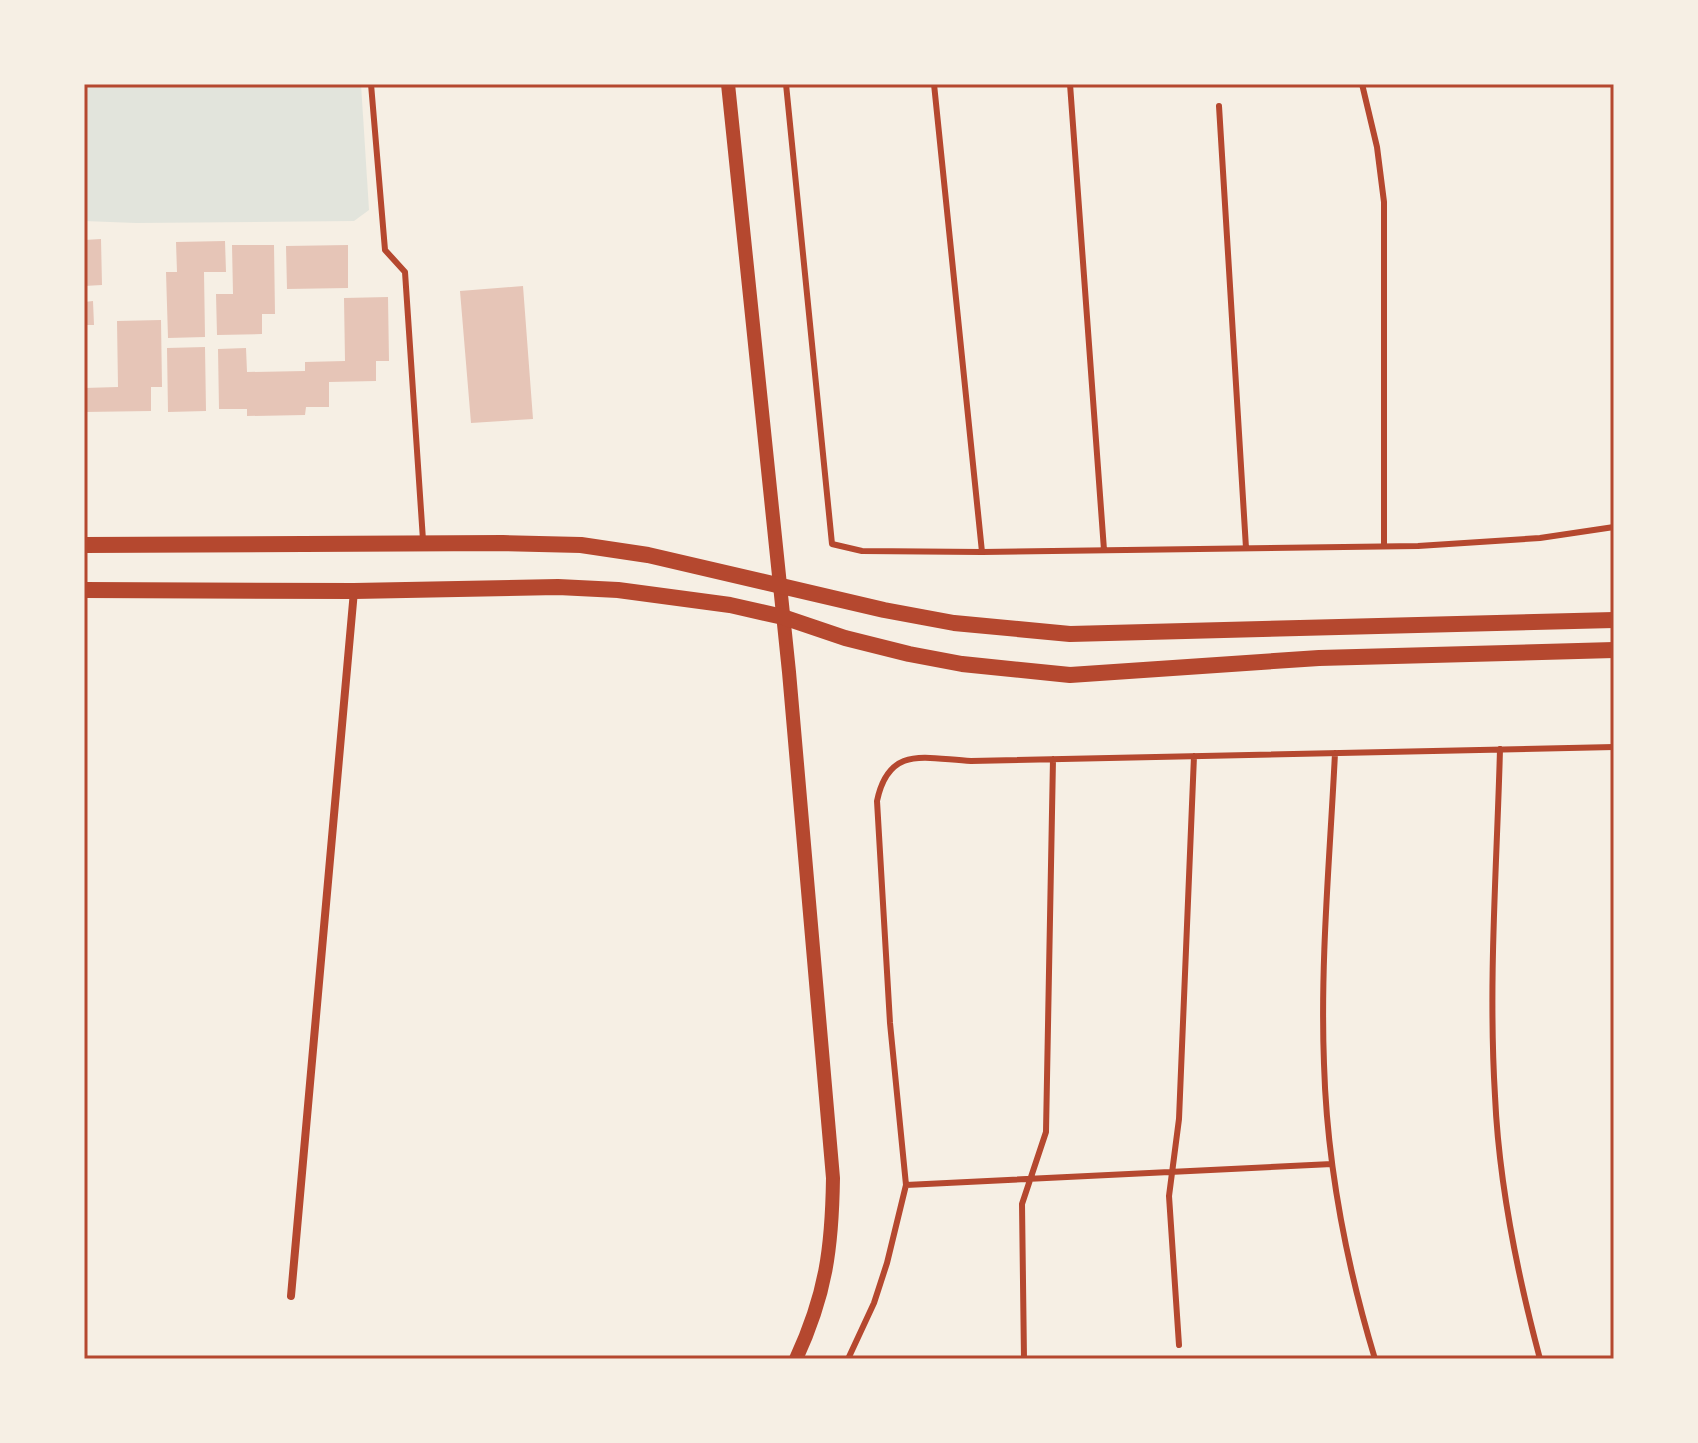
<svg xmlns="http://www.w3.org/2000/svg" width="1698" height="1443" viewBox="0 0 1698 1443" font-family="Jost,sans-serif">
<rect width="100%" height="100%" fill="#f6efe4"/>
<path fill="#e2e4dc" d="M84,84H361L369,210L354,221L136,223L84,221Z"/>
<path fill="#e6c5b7" d="M101,239L102,285L84,286V240Z
M225,241L226,272H204L205,337L168,338L166,272H177L176,242Z
M232,245H274L275,314H262V334L217,335L216,294H233Z
M348,245V288L287,289L286,246Z
M523,286L533,419L471,423L460,291Z
M388,297L389,361H376V381L329,382V407H306L305,415L247,416V409H219L218,349L246,348L247,372L305,371V362L345,361L344,298Z
M93,301L94,325H84V302Z
M161,320L162,387H151V411L84,412V388L118,387L117,321Z
M205,347L206,411L168,412L167,348Z"/>
<g fill="none" stroke-linecap="round" stroke-linejoin="round">
<path stroke="#b5482f" stroke-width="6" d="M371,84L385,250L405,272L423,540
M786,84L832,544L862,551L982,552L1418,546L1540,538L1614,527
M934,84L982,552
M1070,84L1104,550
M1362,84L1377,147L1384,202V546
M1219,106L1246,548
M1500,749C1497,864 1488,980 1495,1096C1499,1185 1517,1273 1540,1359
M1335,753C1330,856 1320,961 1324,1064C1327,1165 1346,1263 1375,1359
M906,1185L1332,1164
M1179,1345L1169,1196L1179,1119L1194,756
M848,1359L874,1303L887,1263L906,1185L890,1023L877,801C889,744 926,759 971,761L1614,747
M1024,1359L1022,1204L1046,1132L1053,759"/>
<path stroke="#b5482f" stroke-width="8" d="M291,1296L354,591"/>
<path stroke="#b5482f" stroke-width="14" d="M728,84L789,672L833,1178C832,1248 826,1294 796,1359"/>
<path stroke="#b5482f" stroke-width="16" d="M84,545L503,543L581,545L648,555L884,610L954,623L1070,634L1614,620
M84,590L354,591L558,587L618,590L730,605L783,617L845,638L909,654L962,664L1070,675L1319,658L1614,650"/>
</g>
<rect width="1698" height="1443" fill="none" stroke="#f6efe4" stroke-width="172"/>
<rect x="86" y="86" width="1526" height="1271" fill="none" stroke="#b5482f" stroke-width="3"/>
</svg>
